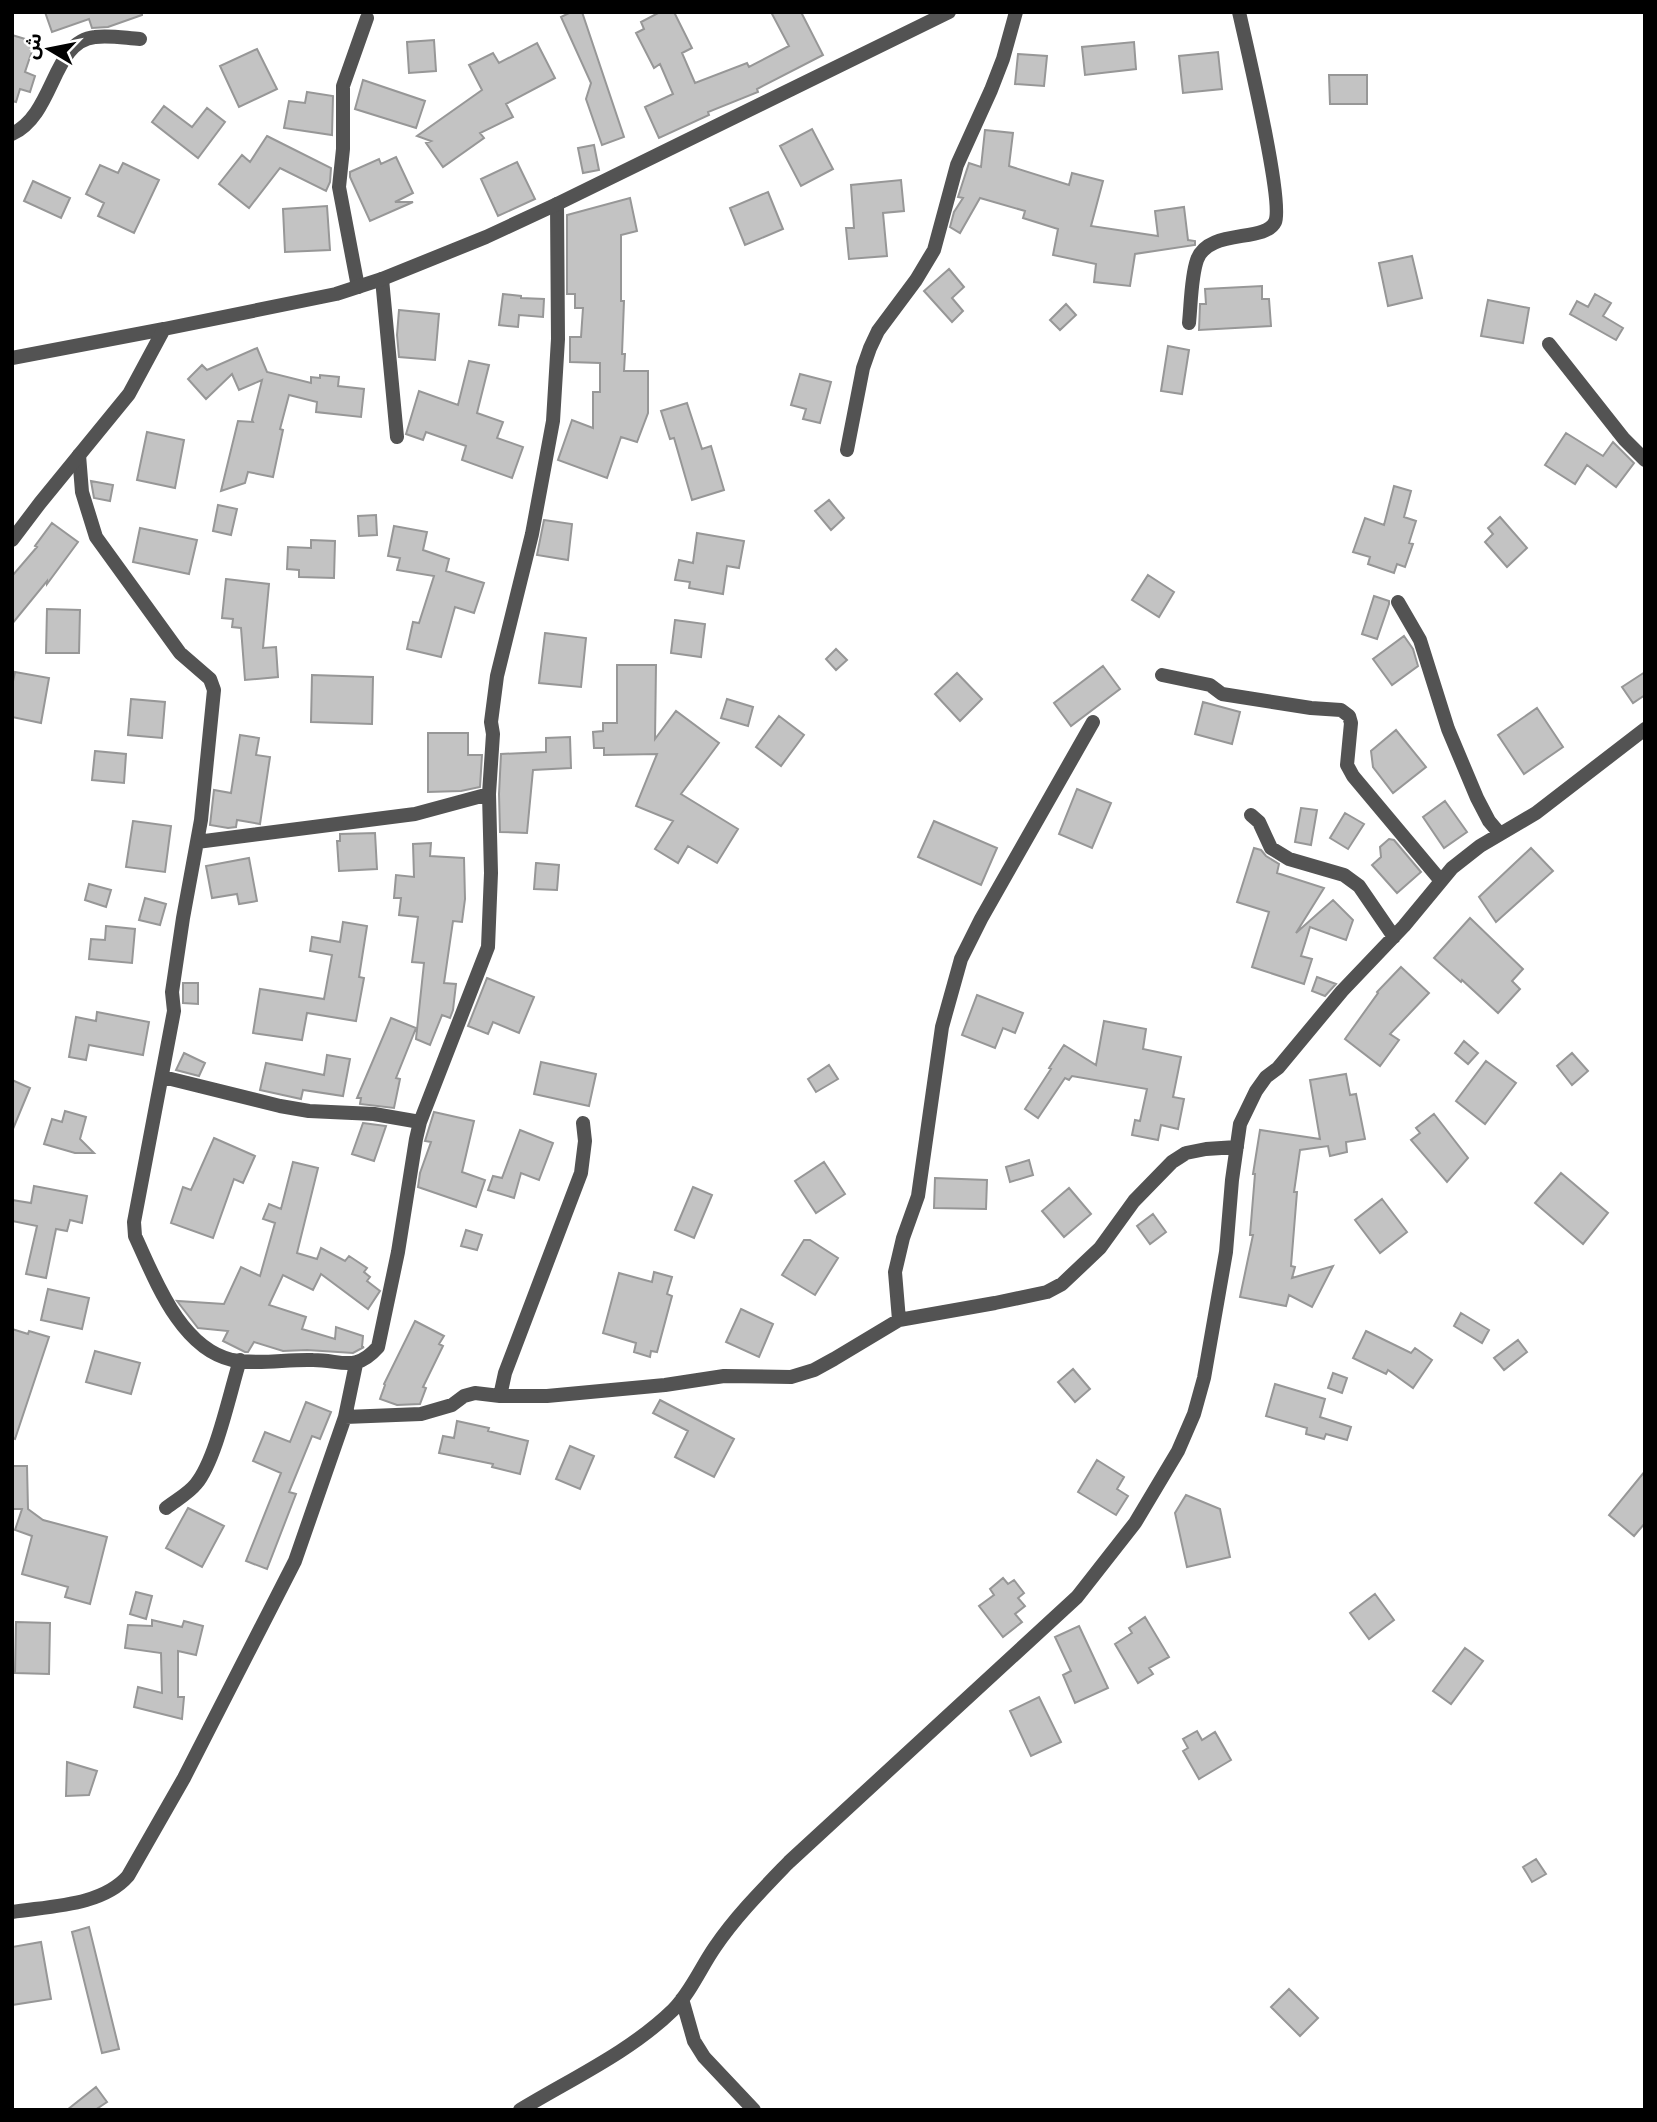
<svg xmlns="http://www.w3.org/2000/svg" width="1657" height="2122" viewBox="0 0 1657 2122" font-family="'Fira Sans Condensed','Noto Sans Arabic',sans-serif">
<rect width="100%" height="100%" fill="#fff"/>
<path fill="#c3c3c3" stroke="#979797" stroke-width="2" d="M45,12H142V15L108,27L92,28L89,19L52,32Z
M571,12H582L624,137L602,145L586,99L591,83L561,17Z
M660,12H674L692,48L682,53L695,83L747,63L749,67L789,46L771,12H801L823,55L757,89L758,92L708,112L709,115L659,138L645,107L673,94L660,64L654,68L636,33L644,29L641,22Z
M12,35L35,42L25,72L35,76L30,92L20,89L16,102L12,101Z
M434,40L436,71L409,73L407,42Z
M1134,42L1136,69L1085,75L1082,47Z
M537,43L555,78L506,104L513,117L480,133L484,138L443,167L426,143L431,141L417,136L482,90L469,65L493,53L499,63Z
M257,49L277,89L239,107L220,66Z
M1218,52L1222,89L1183,93L1179,56Z
M1018,54L1047,56L1044,86L1015,84Z
M1329,75H1367V104H1330Z
M363,80L425,101L416,128L355,109Z
M307,92L333,96L332,135L284,128L289,101L305,103Z
M164,106L192,127L207,108L225,122L198,158L152,122Z
M812,129L833,169L801,186L780,146Z
M985,130L1013,133L1009,166L1069,185L1072,173L1103,181L1091,226L1158,236L1155,211L1184,207L1188,240L1195,241V245L1135,254L1130,286L1094,282L1096,264L1053,255L1058,229L1023,218L1025,211L980,198L960,233L950,227L954,212L963,198L958,197L969,163L981,167Z
M267,136L331,168L330,182L326,191L280,168L249,208L219,184L242,155L250,162Z
M594,145L599,170L583,173L578,148Z
M396,157L413,193L395,202H413L370,221L350,177V172L379,159L381,164Z
M517,162L535,199L498,216L481,179Z
M123,163L159,180L134,233L98,216L104,203L86,194L100,165L118,173Z
M901,180L904,211L883,213L887,256L849,259L846,228H854L851,185Z
M33,181L70,198L61,218L24,201Z
M768,192L783,229L745,245L730,208Z
M630,198L637,231L621,235V301H624L622,354H625L624,371H648V413L637,442L621,437L607,478L558,460L572,420L593,428V392H600V363L570,362V337H581L583,308H575V294H567V215Z
M327,206L330,250L285,252L283,209Z
M1412,256L1422,298L1388,306L1379,263Z
M949,269L964,287L952,298L963,311L952,322L924,291Z
M1262,286V299H1269L1271,326L1199,330L1200,304H1206L1205,289Z
M503,294L521,296V298L544,299L543,317L519,315L518,327L499,325Z
M1595,294L1611,303L1603,316L1623,328L1616,340L1570,314L1577,301L1588,307Z
M1488,300L1529,308L1523,343L1481,336Z
M1066,304L1076,315L1060,330L1050,320Z
M399,310L439,314L435,360L399,357L397,335Z
M1168,346L1189,350L1182,394L1161,391Z
M257,348L267,372L311,383V377L320,378V375L339,377L338,386L364,389L361,417L316,412L317,402L289,395L280,429L283,430L273,477L248,472L245,483L221,491L238,421L253,422L252,420L262,380L239,390L232,374L206,399L188,379L202,365L207,370Z
M469,361L489,365L477,413L503,422L497,438L523,447L512,478L462,460L466,446L426,432L423,440L406,434L419,391L458,405Z
M800,374L831,382L820,423L803,419L806,409L791,405Z
M687,403L702,449L711,446L724,490L692,500L674,438L670,439L661,411Z
M147,432L184,440L175,488L137,480Z
M1566,433L1603,456L1613,442L1634,463L1616,487L1587,465L1575,484L1545,465Z
M91,481L113,485L110,501L94,498Z
M1394,486L1411,491L1404,517L1416,521L1409,543L1413,544L1405,567L1397,564L1394,573L1368,564L1370,557L1353,552L1365,518L1384,525Z
M829,500L844,518L831,530L815,511Z
M218,505L237,509L231,535L213,531Z
M376,515L377,535L359,536L358,516Z
M1500,517L1527,548L1507,567L1485,542L1493,534L1488,528Z
M544,520L572,524L568,560L537,555Z
M52,523L78,542L47,584V581L12,624V576L37,547L35,546Z
M394,526L427,532L423,550L449,559L446,571L484,583L474,613L455,607L441,657L407,649L413,622L419,623L434,576L397,570L400,558L388,556Z
M140,528L197,540L189,574L133,562Z
M697,533L744,541L739,568L727,566L723,594L689,588L690,582L675,580L679,560L693,563Z
M311,540L335,541L334,578L299,577V570L287,569L288,547L311,548Z
M1148,575L1174,592L1159,617L1132,600Z
M226,579L269,584L263,648L276,647L278,677L245,680L241,628L232,627L233,619L222,618Z
M1374,596L1389,601V604L1377,639L1362,634Z
M47,609L80,610L79,653H46Z
M675,620L705,624L701,657L671,653Z
M545,633L586,638L581,687L539,683Z
M1404,636L1413,649L1418,666L1392,685L1373,659Z
M836,649L847,660L836,670L826,659Z
M617,665H656L655,739L676,711L719,743L681,794L738,829L717,863L688,846L678,863L655,849L673,821L636,806L657,754L604,755V748H594L593,732L603,731V723H617Z
M1103,666L1120,689L1071,726L1054,703Z
M15,672L49,678L41,723L12,717V686Z
M1645,672V695L1633,703L1622,687Z
M957,673L982,699L960,721L935,694Z
M312,675L373,677L372,724L311,722Z
M131,699L165,702L162,738L128,735Z
M727,699L753,707L748,726L721,718Z
M1203,702L1240,712L1232,744L1195,734Z
M1537,708L1563,747L1524,774L1498,735Z
M779,716L804,735L781,766L756,747Z
M1396,730L1426,767L1393,793L1373,767L1371,751Z
M428,733H468V755H482L480,787L461,791L428,792Z
M240,735L259,738L256,755L270,757L260,824L237,820L236,827L228,828L210,825L214,790L231,793Z
M570,737L571,768L533,770L527,833L500,832L499,794L501,754L546,752V738Z
M95,751L126,754L124,783L92,780Z
M1077,789L1111,803L1092,848L1059,834Z
M1445,801L1467,832L1444,848L1423,817Z
M1301,808L1317,810L1311,845L1295,842Z
M1345,813L1364,824L1348,849L1330,838Z
M133,821L171,826L165,872L126,867Z
M934,821L997,848L981,885L918,857Z
M375,833L377,869L339,871L337,841H340V834Z
M1389,839L1394,840L1421,872L1397,893L1372,865L1381,857L1380,847Z
M431,843L430,856L464,858L465,899L462,922L453,921L444,983L456,984L453,1010L450,1018L442,1015L430,1045L416,1039L424,963L412,962L418,917L399,915L401,898H394L396,875L414,877L413,844Z
M1254,848L1261,850L1266,856L1279,864L1277,873L1324,888L1296,933L1333,900L1353,920L1346,940L1310,927L1301,956L1312,959L1304,984L1252,967L1269,912L1237,902Z
M1531,848L1553,871L1496,922L1479,897Z
M249,858L257,901L239,904L237,894L212,898L206,866Z
M536,863L559,865L557,890L534,889Z
M89,884L111,890L106,907L85,900Z
M145,898L166,904L160,925L139,920Z
M1470,918L1523,969L1512,981L1520,989L1498,1013L1462,980L1461,982L1434,958Z
M343,922L367,926L359,977L364,978L356,1021L307,1013L302,1040L253,1033L260,989L324,999L332,955L310,951L312,937L340,942Z
M106,926L135,929L132,963L89,959L91,939L105,940Z
M1401,967L1429,993L1390,1034L1399,1040L1380,1066L1345,1039L1378,993L1377,992Z
M1317,977L1336,984L1325,996L1312,991Z
M487,978L534,997L519,1033L493,1022L488,1034L468,1026Z
M183,983H198V1004L183,1003Z
M977,995L1023,1013L1015,1033L1003,1028L995,1048L962,1035Z
M97,1012L149,1022L143,1055L89,1045L86,1060L69,1057L76,1017L96,1021Z
M391,1018L416,1028L396,1078L400,1079L394,1108L360,1104L361,1098H357Z
M1104,1021L1146,1029L1143,1049L1181,1057L1173,1097L1184,1099L1178,1129L1161,1125L1158,1140L1132,1135L1135,1120L1140,1121L1147,1089L1072,1076L1069,1080L1065,1078L1038,1118L1025,1109L1051,1069L1049,1068L1064,1045L1096,1065Z
M1464,1041L1478,1053L1468,1064L1455,1053Z
M184,1053L205,1063L199,1076L176,1070Z
M1572,1053L1588,1071L1572,1085L1557,1066Z
M327,1055L350,1059L343,1096L303,1090L301,1099L260,1090L266,1063L324,1075Z
M1486,1061L1516,1083L1485,1124L1456,1101Z
M541,1062L596,1074L589,1106L534,1094Z
M829,1065L838,1079L816,1092L808,1079Z
M1346,1074L1350,1095L1356,1094L1365,1139L1346,1142L1347,1152L1330,1156L1328,1146L1300,1150L1294,1192H1297L1291,1266L1295,1267L1292,1278L1333,1266L1312,1307L1289,1295L1286,1306L1240,1297L1253,1235H1250L1255,1174H1253L1260,1130L1320,1139L1310,1080Z
M12,1080L30,1088L13,1129H12Z
M65,1111L86,1117L80,1139L94,1153H75L44,1144L52,1119L62,1122Z
M434,1112L474,1121L462,1172L485,1180L476,1207L418,1187L420,1173L431,1142L425,1141Z
M1434,1114L1468,1158L1447,1182L1411,1140L1420,1133L1416,1128Z
M363,1123L386,1126L374,1161L352,1154Z
M520,1130L553,1143L539,1180L521,1173L514,1198L488,1190L493,1176L502,1178Z
M214,1138L255,1156L243,1183L234,1179L213,1238L171,1223L183,1187L191,1190Z
M1029,1160L1033,1175L1010,1182L1006,1167Z
M293,1162L318,1168L297,1253L317,1259L321,1248L345,1261L349,1256L367,1268L364,1272L370,1277L367,1281L380,1291L368,1309L321,1274L313,1290L283,1275L269,1305L306,1317L302,1329L335,1339L336,1327L363,1336L362,1347H364L353,1353L307,1350L283,1351L254,1342L248,1352H245L223,1341L228,1331L198,1328L177,1301L224,1304L241,1267L260,1276L275,1223L263,1219L269,1204L281,1209Z
M824,1162L845,1194L816,1213L795,1181Z
M1561,1173L1608,1213L1583,1244L1535,1203Z
M935,1178L987,1180L986,1209L934,1208Z
M34,1186L87,1196L82,1223L70,1220L67,1231L56,1229L46,1278L26,1274L37,1226L12,1221V1200L31,1203Z
M693,1187L712,1195L694,1238L675,1230Z
M1069,1188L1091,1214L1064,1237L1042,1211Z
M1382,1199L1407,1232L1380,1253L1355,1220Z
M1153,1214L1166,1232L1150,1244L1137,1226Z
M466,1230L482,1235L477,1250L461,1246Z
M804,1240H810L838,1258L815,1295L782,1275Z
M654,1272L672,1277L667,1294L672,1296L657,1352L651,1351L650,1357L634,1352L636,1343L603,1333L619,1273L652,1282Z
M48,1289L89,1298L82,1329L41,1320Z
M741,1309L773,1324L759,1357L726,1342Z
M1461,1313L1489,1330L1482,1343L1454,1326Z
M415,1321L444,1336L439,1344L443,1346L423,1387L426,1388L420,1404L397,1405L380,1399L385,1385L384,1384Z
M12,1329L28,1334L29,1331L49,1337L15,1439L12,1438Z
M1366,1331L1411,1353L1415,1348L1432,1360L1413,1388L1388,1370L1386,1374L1353,1358Z
M1518,1340L1527,1352L1504,1370L1494,1358Z
M95,1351L140,1363L131,1394L86,1382Z
M1073,1369L1090,1389L1075,1402L1058,1382Z
M1333,1373L1347,1378L1342,1393L1328,1388Z
M1275,1384L1325,1399L1320,1417L1351,1427L1347,1440L1326,1434L1324,1439L1306,1434L1307,1428L1266,1416Z
M660,1400L734,1439L714,1477L675,1457L688,1431L653,1413Z
M306,1402L331,1412L320,1439L312,1436L289,1492L296,1494L267,1569L246,1561L281,1473L253,1461L265,1432L290,1442Z
M457,1421L489,1428L488,1431L528,1441L520,1474L492,1467L493,1464L439,1453L443,1436L454,1438Z
M570,1446L594,1456L580,1489L556,1479Z
M1097,1460L1124,1477L1117,1489L1128,1496L1116,1515L1078,1492Z
M12,1466H27L28,1509L43,1520L107,1537L90,1604L65,1597L68,1587L22,1574L32,1536L15,1530L22,1509H12Z
M1645,1471V1523L1634,1536L1609,1515Z
M1186,1495L1220,1509L1230,1557L1187,1567L1175,1513Z
M188,1508L224,1526L202,1567L166,1548Z
M1003,1578L1008,1584L1014,1580L1024,1593L1018,1598L1025,1606L1015,1614L1022,1622L1003,1637L979,1606L994,1595L990,1589Z
M136,1592L152,1596L146,1619L130,1614Z
M1375,1594L1394,1620L1369,1639L1350,1613Z
M1145,1617L1169,1657L1149,1668L1153,1674L1138,1683L1115,1644L1132,1633L1129,1628Z
M152,1620L182,1627L184,1621L203,1626L196,1655L178,1651V1697H184L182,1719L134,1707L138,1687L162,1693L161,1653L125,1648L128,1625L152,1626Z
M16,1622L50,1623L49,1674L15,1673Z
M1079,1626L1108,1688L1075,1703L1063,1675L1071,1671L1055,1637Z
M1465,1648L1483,1661L1451,1704L1433,1691Z
M1039,1697L1061,1742L1031,1756L1010,1711Z
M1197,1731L1202,1740L1215,1732L1231,1760L1199,1779L1183,1751L1188,1748L1183,1739Z
M67,1762L97,1771L89,1795L66,1796Z
M1536,1859L1546,1874L1532,1882L1523,1867Z
M89,1927L119,2049L102,2053L72,1932Z
M41,1942L51,1999L12,2005V1947Z
M1289,1989L1318,2018L1300,2036L1271,2007Z
M96,2087L107,2102L95,2110H67Z"/>
<g fill="none" stroke-linecap="round" stroke-linejoin="round">
<path stroke="#535353" stroke-width="14" d="M12,134C55,114 52,41 95,37C109,35 125,38 140,39
M382,279L397,437
M358,287L339,187L343,149V86L367,18
M1189,323C1191,304 1191,277 1197,260C1208,228 1265,243 1275,222C1284,203 1246,43 1239,12
M1549,344L1624,439L1645,460
M12,358L164,329
M847,450L863,368L870,348L878,331L916,280L934,250L957,165L991,90L1003,59L1016,12
M79,455L82,492L96,537L180,653L210,679L214,690L201,820L183,918L172,992L174,1011L134,1222L135,1236C155,1279 180,1348 232,1360C259,1365 286,1359 313,1360C342,1360 355,1373 378,1347L398,1252L416,1139L420,1122L488,947L491,873L489,794L493,734L491,722L497,676L532,534L553,421L558,339L557,204
M1398,602L1420,640L1448,729L1477,798L1489,821L1500,834
M1162,675L1210,685L1222,694L1311,708L1341,710L1349,716L1351,723L1347,765L1353,776L1441,881
M1251,815L1259,822L1271,848L1289,859L1344,875L1359,886L1394,937
M197,842L415,814L489,794
M163,1077L280,1106L309,1111L374,1114L420,1122
M899,1320L895,1272L903,1238L918,1196L942,1027L961,959L981,919L1093,722
M500,1396L505,1373L581,1173L585,1141L583,1123
M345,1417L421,1414L452,1405L464,1396L475,1393L500,1396H547L665,1385L724,1376L791,1377L814,1370L834,1359L899,1320L995,1303L1047,1292L1062,1284L1100,1248L1134,1201L1172,1162L1186,1153L1206,1149L1237,1147
M166,1508C176,1500 188,1494 196,1484C216,1460 230,1392 240,1360
M12,1912C50,1906 102,1906 128,1876L184,1778L295,1561L345,1417L356,1364
M682,1999L694,2041L704,2057L754,2110
M520,2110C571,2079 630,2052 673,2010C691,1992 701,1967 715,1947C736,1916 763,1889 789,1862L1077,1597L1135,1523L1178,1451L1194,1414L1204,1378L1226,1252L1232,1180L1240,1124L1256,1091L1266,1077L1278,1068L1342,991L1404,926L1452,868L1480,846L1536,813L1645,729"/>
<path stroke="#535353" stroke-width="14" d="M12,540L40,503L129,394L164,329L336,294L382,279L486,237L557,204L949,12"/>
</g>
<rect width="1657" height="2122" fill="none" stroke="#000000" stroke-width="28"/>
<g transform="translate(49 49) rotate(280)" stroke="#ffffff" stroke-width="5" paint-order="stroke">
<path d="M0-5L12 26L0 18L-12 26Z" fill="#000000"/>
<text y="-10" font-size="19" font-weight="bold" text-anchor="middle" fill="#000000">ش</text>
</g>
</svg>
